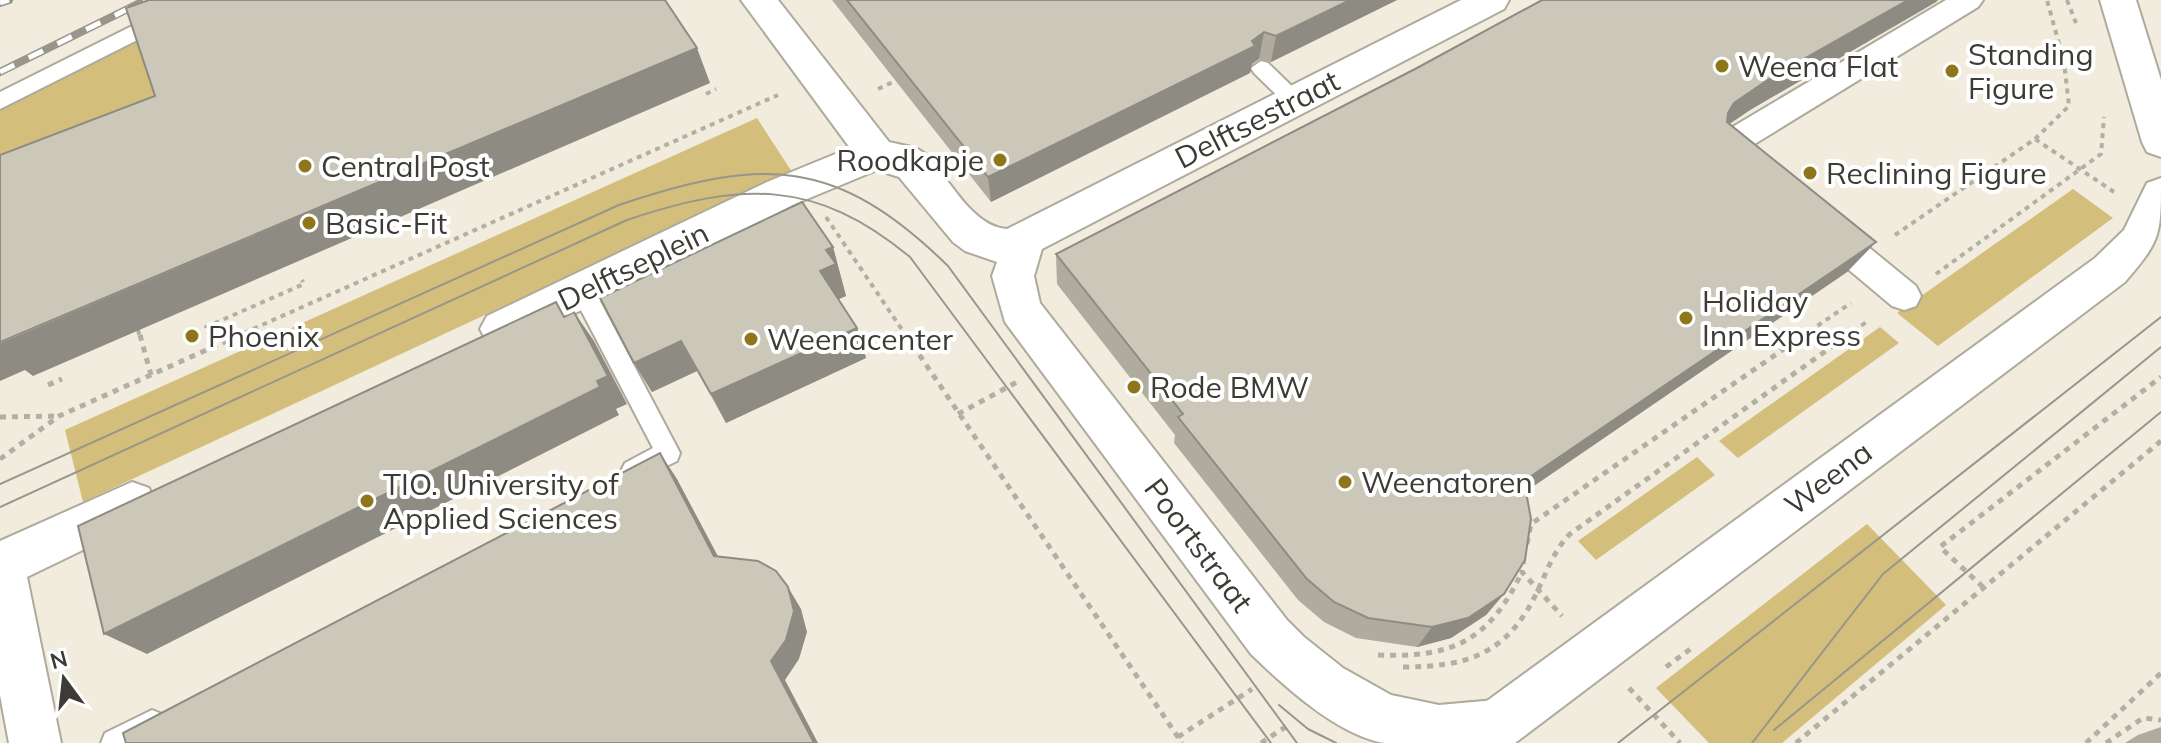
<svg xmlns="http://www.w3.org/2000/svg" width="2161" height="743" viewBox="0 0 2161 743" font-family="Mulish,sans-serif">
<rect width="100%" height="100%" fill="#f1ecdd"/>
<path fill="#d3be7c" d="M165,24L175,95L0,162V110Z
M757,118L792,172L83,502L65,430Z
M2073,189L2113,218L1938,346L1897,313Z
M1880,327L1899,343L1738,458L1719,441Z
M1697,457L1715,475L1596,560L1578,541Z
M1867,524L1946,605L1782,743H1709L1656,688Z"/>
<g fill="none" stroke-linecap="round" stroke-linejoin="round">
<g stroke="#aeaa9c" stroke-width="4">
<path id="service" d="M184,0H210L207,5L0,109V92Z
M1261,61L1268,63L1301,95L1304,100L1301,105H1287L1254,73L1251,68Z
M583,282L591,284L680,453L677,461L634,482L625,479L621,471L625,463L653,448L571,291L575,284Z
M152,710L162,714L166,724L162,734L145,743H101L105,733Z"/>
</g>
<g stroke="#aeaa9c" stroke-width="4">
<path id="pedestrian" d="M1946,0H1983L1978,7L1748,148L1762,164L1757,173C1737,179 1719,165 1709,147L1714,138Z
M1822,215L1834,219L1916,286L1921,296L1916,306L1904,310L1892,306L1810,237L1805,228L1810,219Z"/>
</g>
<g stroke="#aeaa9c" stroke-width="4">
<path id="minor" d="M741,0H778L889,142L916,148L927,155C949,178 972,227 1007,229L1461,0H1509L1504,9L1042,249L1034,276L1040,303L1287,620L1304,637L1343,668L1391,695L1439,705L1495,700L1513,708L1521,726L1514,743C1475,743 1420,743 1384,743C1337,735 1284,686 1251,654L1005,322L992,276L997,262L965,251L953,242L899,177L877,170L795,204L517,342L502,347L487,342L480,329L487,316L767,182L850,148Z
M132,482L149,488L155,503L149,518L27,577L61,743H9L0,695V541Z"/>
</g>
<g stroke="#aeaa9c" stroke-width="4">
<path id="secondary" d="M2100,0H2136L2161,80V157L2147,152L2142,142Z
M2161,178C2161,236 2161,240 2125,282L1515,743H1446L1454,725L2095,258L2124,230L2147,183Z"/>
</g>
<path stroke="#b2afa3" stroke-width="4" stroke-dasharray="5 5" stroke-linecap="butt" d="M2067,0L2076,23
M878,89L895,81
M706,94L716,89
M2035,139L2069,106L2064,62L2047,0
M826,217L907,337
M1895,235L2035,139L2114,192
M1936,274L2101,154L2104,117
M138,330L140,337
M210,337L206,327L304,284L302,280
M235,337L778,95
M1801,337L1851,303
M1845,337L1868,321"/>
<path stroke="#b2afa3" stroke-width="5" stroke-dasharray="6 6" stroke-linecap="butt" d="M140,335L151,375
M209,335L213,347
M906,335L1182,743
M48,385L62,379
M958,414L1017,382
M0,417L58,416
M0,459L59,416L240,335
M1527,544L1531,524L1804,335
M1524,558L1522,572L1562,616
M1983,587L1940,547L2161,377
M1378,655C1453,658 1489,641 1522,572
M1403,667C1467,667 1507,654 1536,594C1547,572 1553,551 1570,534L1848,335
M1666,667L1693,647
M1629,688L1680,743
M1178,737L1252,689
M1261,743L1290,724
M1796,743L2161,441
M2086,743L2161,673
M2106,743L2143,718L2161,720"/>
<use href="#service" fill="#fff" fill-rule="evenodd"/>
<use href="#pedestrian" fill="#fff" fill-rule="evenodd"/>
<use href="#minor" fill="#fff" fill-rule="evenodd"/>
<use href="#secondary" fill="#fff" fill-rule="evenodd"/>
<path stroke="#98958a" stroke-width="2" d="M0,484L619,205C762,157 836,156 948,266L1297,743
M0,507L627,220C740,182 815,178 910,257L1271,743
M1279,705L1308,729L1336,743
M1774,730L2161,412
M1618,743L2161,317
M1752,743L1883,574L2161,347"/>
<g stroke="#98958a" stroke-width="8">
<path id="rail" d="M0,3L9,0
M0,72L146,0"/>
</g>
<use href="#rail" stroke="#fff" stroke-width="5" stroke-dasharray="16" stroke-linecap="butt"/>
</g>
<path fill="#afab9f" d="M832,0H1397L1271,62L1259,59L1252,64L1250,73L991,202Z
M1542,0H1938L1936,2L1750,110L1730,124L1876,242L1847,272L1526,491L1504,594L1486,615L1451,638L1417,647L1356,638L1324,622L1298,600L1174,443L1175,435L1057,284L1056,254L1417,68Z
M833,247L846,296L838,299L857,328L866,358L726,423L697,371L652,392L634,363Z
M2161,727V743H2125L2138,735Z"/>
<path fill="#8e8b82" d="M1350,0H1397L1271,62L1276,36Z
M1908,0H1938L1936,2L1750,110L1712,135L1734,103L1772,77Z
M1264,32L1259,59L1252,64L1250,73L991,202L988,177Z
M697,48L710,83L33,376L25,370L0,381V343Z
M1876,242L1847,272L1506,505L1524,481Z
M833,247L846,296L830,303L820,271L826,250Z
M574,312L594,341L627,404L616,409L619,415L147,654L104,634L597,381Z
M857,328L866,358L726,423L711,394Z
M681,341L697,371L652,392L634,363Z
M660,453L677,479L730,579L714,556Z
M788,587L801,609L807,632L799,659L785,680L818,743H814L771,661Z
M1504,594L1486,615L1451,638L1417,647L1432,627Z"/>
<path fill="#cbc7b9" stroke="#8e8b82" stroke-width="2" d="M149,0H665L697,48L0,342V155L155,96L126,8Z
M847,0H1350L1276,36L1264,32L1252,41L1255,46L988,177Z
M1542,0H1908L1772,77L1734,103L1728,113L1727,122L1876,242L1524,481L1531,519L1525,560L1504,594L1468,618L1432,627L1368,618L1334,602L1307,579L1178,417L1183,414L1056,254L1417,68Z
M802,202L833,247L826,250L836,264L820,271L857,328L711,394L681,341L634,363L600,298Z
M556,302L564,317L574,312L608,376L597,381L600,387L104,634L78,526Z
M660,453L714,556L758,561L776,571L788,587L794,611L786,640L771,661L814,743H126L123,733Z"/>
<g fill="#8e761b" stroke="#fff" stroke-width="3">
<circle cx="1722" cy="66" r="8"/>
<circle cx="1952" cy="71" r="8"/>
<circle cx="1000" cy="160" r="8"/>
<circle cx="305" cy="166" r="8"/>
<circle cx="1810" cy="173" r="8"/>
<circle cx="309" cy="223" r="8"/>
<circle cx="1686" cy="318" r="8"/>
<circle cx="192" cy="336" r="8"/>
<circle cx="751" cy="339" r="8"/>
<circle cx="1134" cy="387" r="8"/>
<circle cx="1345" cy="482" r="8"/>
<circle cx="367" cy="501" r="8"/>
</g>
<g text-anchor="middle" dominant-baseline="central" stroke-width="8" stroke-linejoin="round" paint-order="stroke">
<g font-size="30" fill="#3c3b35" stroke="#fff" text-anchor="start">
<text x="1968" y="54">Standing<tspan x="1968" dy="34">Figure</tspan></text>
<text x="1738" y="66">Weena Flat</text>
<text x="984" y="160" text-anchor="end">Roodkapje</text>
<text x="321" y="166">Central Post</text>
<text x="1826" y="173">Reclining Figure</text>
<text x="325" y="223">Basic-Fit</text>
<text x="1702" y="301">Holiday<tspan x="1702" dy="34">Inn Express</tspan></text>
<text x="208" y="336">Phoenix</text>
<text x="767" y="339">Weenacenter</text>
<text x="1150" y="387">Rode BMW</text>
<text x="1361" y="482">Weenatoren</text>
<text x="383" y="484">TIO. University of<tspan x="383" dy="34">Applied Sciences</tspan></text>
</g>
<g font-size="30" fill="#3c3b35" stroke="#fff">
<text transform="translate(1257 119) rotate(-27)">Delftsestraat</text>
<text transform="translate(633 266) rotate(-26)">Delftseplein</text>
<text transform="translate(1828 478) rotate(-37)">Weena</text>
<text transform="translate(1199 545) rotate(53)">Poortstraat</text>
</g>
</g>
<g transform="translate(64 679) rotate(345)" stroke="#ffffff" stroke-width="6" paint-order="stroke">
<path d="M0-6L14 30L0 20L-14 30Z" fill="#3c3b35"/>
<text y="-12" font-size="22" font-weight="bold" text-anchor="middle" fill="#3c3b35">N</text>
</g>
</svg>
